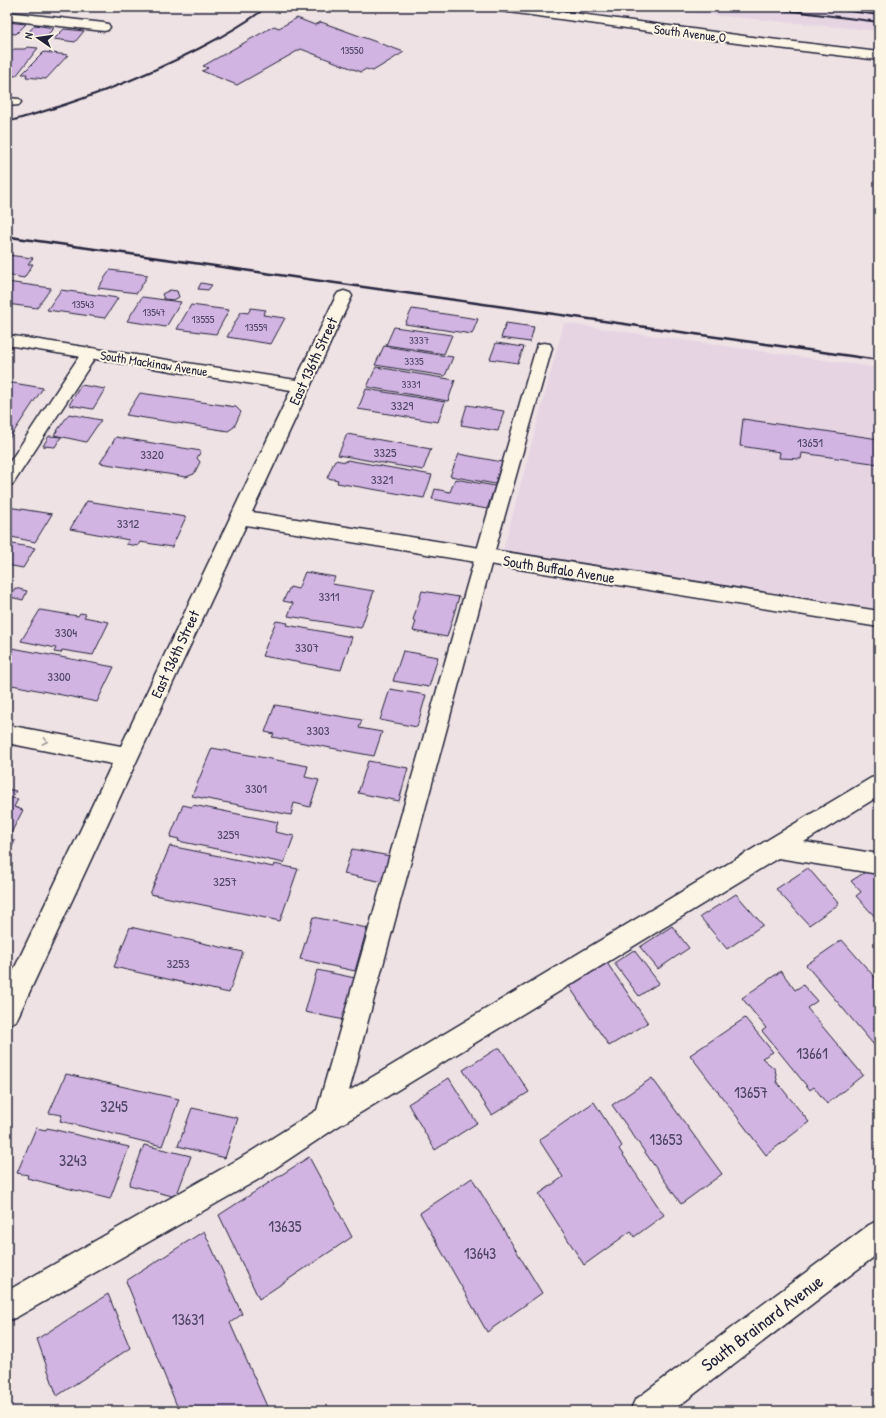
<svg xmlns="http://www.w3.org/2000/svg" width="886" height="1418" viewBox="0 0 886 1418" font-family="'Patrick Hand',sans-serif">
<rect width="100%" height="100%" fill="#efe2e4"/>
<filter id="ink" filterUnits="userSpaceOnUse"><feTurbulence type="fractalNoise" baseFrequency=".025" numOctaves="2"/><feDisplacementMap in="SourceGraphic" scale="8" xChannelSelector="R" yChannelSelector="G"/><feConvolveMatrix kernelMatrix="1 2 1 2 8 2 1 2 1" color-interpolation-filters="sRGB"/></filter>
<g filter="url(#ink)">
<path fill="#e6d4e3" d="M646,7H879V31L692,13Z
M564,323L879,368V609L503,550Z"/>
<path fill="#d1b4e1" stroke="#22223b" d="M297,18L315,25L321,22L404,52L373,71L366,69L361,72L301,49L237,85L202,71L208,68L203,66L274,26L279,28Z
M7,22L26,24L16,34L7,33Z
M35,25L54,28L44,38L25,36Z
M64,29L84,31L75,42L54,39Z
M27,47L38,48L16,76L7,75V56L14,49H25Z
M44,52L68,55L46,79L26,77L27,74H22Z
M7,255L33,258L28,264H33L24,278L7,275Z
M110,270L148,275L137,293L98,288Z
M7,282L51,288L37,308L7,304Z
M201,283L212,285L208,290L198,289Z
M61,290L118,298L105,318L47,310Z
M170,290L177,291L179,297L174,300L164,299L162,294Z
M142,297L181,302L166,327L127,321Z
M191,305L229,310L216,334L177,329Z
M251,308L266,310L263,315L285,318L271,344L227,337L241,312L248,313Z
M412,309L478,319L472,334L405,324Z
M506,323L534,327L530,342L501,338Z
M394,327L452,335L444,354L386,345Z
M496,343L524,347L518,363L490,359Z
M384,346L453,357L445,376L375,365Z
M376,367L455,380L448,401L367,387Z
M7,382L43,388L7,442Z
M81,385L105,389L93,409L69,405Z
M366,389L445,402L438,422L358,409Z
M140,393L236,407L241,412L234,427L228,431L126,415Z
M467,405L504,411L498,431L461,425Z
M69,414L101,420L86,442L54,435Z
M743,419L879,439V464L802,453L801,459L779,458L780,452L740,446Z
M347,434L431,449L423,470L338,455Z
M49,436L61,437L55,447L43,446Z
M116,437L201,451L197,458L200,462L194,474L186,477L100,463Z
M459,454L502,462L495,484L450,476Z
M335,460L346,462L347,460L432,475L424,498L337,483L338,480L327,478Z
M455,479L495,486L487,509L432,499L435,489L450,492Z
M87,501L186,517L172,547L140,542L138,546L126,544L129,540L70,529Z
M8,507L52,514L35,542L7,536Z
M7,543L35,548L23,568L7,565Z
M305,572L335,577L332,584L374,591L361,628L288,616L293,603L283,601L290,587L298,589Z
M15,588L27,591L23,600L10,597Z
M422,591L459,597L447,637L413,631L416,621L413,620Z
M40,610L78,616L80,613L86,614L84,617L109,622L93,655L62,650L61,653L54,652L56,648L21,641Z
M276,621L288,623L287,625L352,637L341,670L262,656Z
M7,647L114,667L97,702L7,684Z
M403,651L438,657L429,687L393,681Z
M390,689L426,695L417,727L380,720Z
M275,705L362,720L359,728L382,732L374,756L272,737L274,734L265,732Z
M212,748L308,766L305,777L319,780L310,807L294,803L291,815L192,796Z
M368,761L408,768L399,801L358,793Z
M7,789L16,791L12,798L18,799L14,807L23,810L11,833L7,832Z
M183,805L192,807L193,805L278,822L275,832L294,836L284,863L178,841L179,839L170,837Z
M7,840L15,841L7,857Z
M170,846L273,867L274,864L298,869L280,921L150,894Z
M352,849L390,856L383,882L344,874Z
M808,868L839,904L809,925L776,889Z
M867,871L879,872L878,920L856,896L861,892L851,881Z
M736,894L763,925L727,949L700,917Z
M313,917L367,928L355,971L300,959Z
M672,926L689,948L658,969L640,947Z
M130,927L243,952L229,993L114,967Z
M842,940L879,982V1051L806,965Z
M634,950L659,983L639,996L614,963Z
M607,963L648,1023L609,1046L569,986Z
M317,970L355,978L344,1020L305,1012Z
M781,971L795,990L803,985L817,1001L807,1008L863,1075L827,1104L814,1087L810,1090L762,1031L766,1028L742,998Z
M745,1018L773,1052L762,1058L775,1069L777,1080L776,1081L809,1122L766,1155L690,1055Z
M498,1048H500L529,1092L492,1115L463,1070Z
M66,1074L179,1099L162,1146L60,1121L62,1115L49,1113Z
M449,1078L477,1123L435,1150L408,1104Z
M652,1078L722,1174L681,1204L612,1105Z
M594,1102L622,1146L619,1149L664,1215L634,1237L631,1231L584,1265L539,1194L563,1177L539,1140Z
M192,1108L238,1118L225,1158L178,1146Z
M36,1128L46,1130L47,1128L129,1147L110,1199L27,1178L28,1175L17,1173Z
M144,1145L191,1156L176,1197L129,1185Z
M309,1157L352,1237L259,1299L219,1215Z
M472,1178L542,1293L487,1332L420,1213Z
M204,1231L242,1314L230,1323L269,1411H179L126,1281Z
M108,1294L130,1348L57,1396L37,1339Z"/>
<g fill="none" stroke-linecap="round" stroke-linejoin="round">
<g stroke="#22223b" stroke-width="3">
<path id="service" d="M7,12L104,23L108,24L110,27L108,30L104,31L7,20Z
M544,343L550,344L552,348L493,557L349,1091L871,778L879,776V796L804,842L879,854V874L778,858L337,1127L259,1179L17,1317L7,1321V1291L239,1159L317,1110L475,557L536,348L538,344Z
M90,348L96,349L98,353L13,484L7,486V466L84,349Z"/>
</g>
<g stroke="#22223b" stroke-width="3">
<path id="minor" d="M7,98L19,99L21,102L19,105L7,106Z
M344,291L350,293L352,296L252,512L879,611V627L246,525L16,1021L7,1025V984L112,764L7,743V725L121,746L291,390L7,345V335L296,380L336,296L338,293Z"/>
</g>
<g stroke="#22223b" stroke-width="3">
<path id="secondary" d="M495,7H528L744,36L879,52V60L744,44L501,11L497,10Z
M879,1220V1253L672,1411H630L635,1400L869,1225Z"/>
</g>
<use href="#service" fill="#fcf5e5" fill-rule="evenodd"/>
<use href="#minor" fill="#fcf5e5" fill-rule="evenodd"/>
<use href="#secondary" fill="#fcf5e5" fill-rule="evenodd"/>
<path stroke="#22223b" stroke-width="2" d="M761,7L879,22
M821,7L879,15
M7,122C74,104 138,80 200,48C223,36 246,23 267,7
M7,237L17,238"/>
<path stroke="#22223b" stroke-width="2.5" d="M10,237L879,360"/>
</g>
<defs><path id="oneway-chevron" d="M-2-3.5L2.5 0L-2 3.5" fill="none" stroke-width="1.6" stroke-linecap="round" stroke-linejoin="round"/></defs>
<use stroke="#9a9698" href="#oneway-chevron" transform="translate(45 741) rotate(11)"/>
</g>
<g text-anchor="middle" dominant-baseline="central" stroke-width="4" stroke-linejoin="round" paint-order="stroke">
<g font-size="11" fill="#4e4664">
<text x="352" y="50">13550</text>
<text x="83" y="304">13543</text>
<text x="154" y="312">13547</text>
<text x="203" y="319">13555</text>
<text x="256" y="327">13559</text>
<text x="419" y="340">3337</text>
<text x="414" y="361">3335</text>
<text x="411" y="384">3331</text>
</g>
<g font-size="13" fill="#22223b" stroke="#fcf5e5">
<text transform="translate(690 33) rotate(7)">South Avenue O</text>
<text transform="translate(154 363) rotate(9)">South Mackinaw Avenue</text>
</g>
<g font-size="13" fill="#4e4664">
<text x="402" y="405">3329</text>
<text x="810" y="442">13651</text>
<text x="385" y="452">3325</text>
<text x="152" y="454">3320</text>
<text x="382" y="479">3321</text>
<text x="128" y="523">3312</text>
<text x="329" y="596">3311</text>
<text x="66" y="632">3304</text>
<text x="307" y="647">3307</text>
<text x="59" y="676">3300</text>
<text x="318" y="730">3303</text>
<text x="256" y="788">3301</text>
<text x="228" y="834">3259</text>
<text x="225" y="881">3257</text>
<text x="178" y="963">3253</text>
</g>
<g font-size="15" fill="#22223b" stroke="#fcf5e5">
<text transform="translate(313 361) rotate(-65)">East 136th Street</text>
<text transform="translate(559 569) rotate(9)">South Buffalo Avenue</text>
<text transform="translate(175 654) rotate(-65)">East 136th Street</text>
</g>
<g font-size="16" fill="#4e4664">
<text x="812" y="1053">13661</text>
<text x="751" y="1092">13657</text>
<text x="114" y="1106">3245</text>
<text x="666" y="1139">13653</text>
<text x="73" y="1160">3243</text>
<text x="285" y="1226">13635</text>
<text x="480" y="1253">13643</text>
<text x="188" y="1319">13631</text>
</g>
<g font-size="18" fill="#22223b" stroke="#fcf5e5">
<text transform="translate(762 1323) rotate(-37)">South Brainard Avenue</text>
</g>
</g>
<rect width="886" height="1418" fill="none" stroke="#fcf5e5" stroke-width="24"/>
<rect x="12" y="12" width="862" height="1394" fill="none" stroke="#22223b" stroke-width="1.5" filter="url(#ink)"/>
<g transform="translate(38 38) rotate(283)" stroke="#fcf5e5" stroke-width="3" paint-order="stroke">
<path d="M0-3L7 15L0 10L-7 15Z" fill="#22223b"/>
<text y="-6" font-size="11" font-weight="bold" text-anchor="middle" fill="#22223b">N</text>
</g>
</svg>
